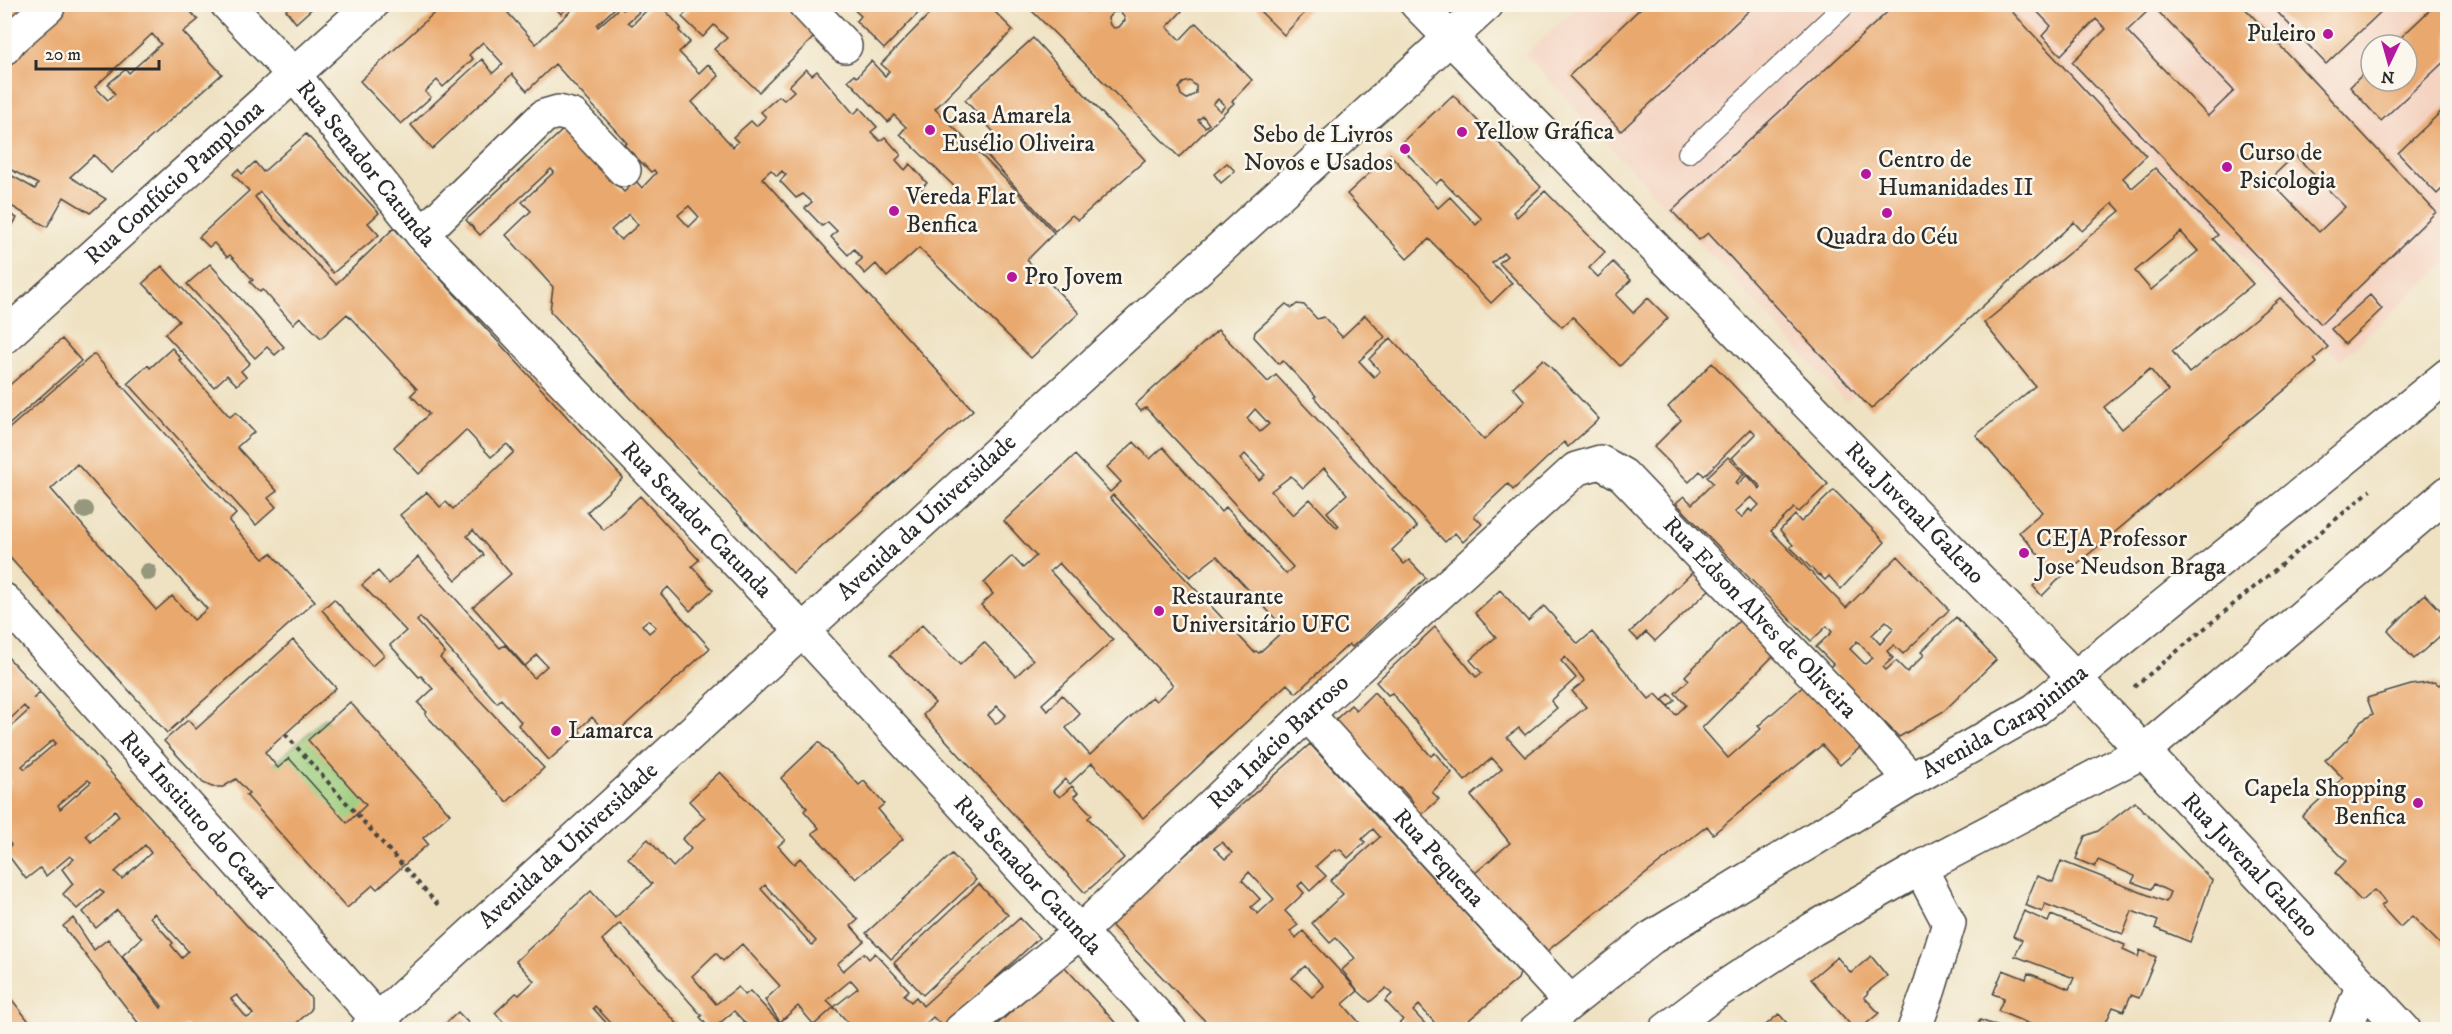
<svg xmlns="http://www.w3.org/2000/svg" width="2452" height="1034" viewBox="0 0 2452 1034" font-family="'IM FELL DW Pica',serif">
<rect width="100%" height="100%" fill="#fbf7ec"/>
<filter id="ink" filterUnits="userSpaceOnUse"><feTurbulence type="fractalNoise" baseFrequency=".0167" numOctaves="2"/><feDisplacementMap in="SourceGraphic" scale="12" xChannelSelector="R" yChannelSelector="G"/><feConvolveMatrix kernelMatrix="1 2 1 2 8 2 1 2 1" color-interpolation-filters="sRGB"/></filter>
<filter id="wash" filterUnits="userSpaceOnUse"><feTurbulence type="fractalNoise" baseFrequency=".008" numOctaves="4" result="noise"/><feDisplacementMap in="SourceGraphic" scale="24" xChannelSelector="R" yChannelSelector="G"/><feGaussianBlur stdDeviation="1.35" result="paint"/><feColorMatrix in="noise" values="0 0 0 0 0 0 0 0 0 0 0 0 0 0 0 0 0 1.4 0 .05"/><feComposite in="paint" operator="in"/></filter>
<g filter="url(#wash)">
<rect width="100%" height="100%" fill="#efe2c3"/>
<path fill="#f4d3c1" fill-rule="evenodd" d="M1581,5H2447V262L2340,360L2134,140L1846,402L1525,54ZM2371,45H2407V81H2371Z"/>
<path fill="#9acb7a" stroke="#627b52" stroke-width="1.5" d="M325,718L409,814L342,868L257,779Z"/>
<g id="blocks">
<path fill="#e9a86d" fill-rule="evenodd" d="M4,4H18L28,16L4,38Z
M69,4H184L198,20L183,32L222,74L111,173L94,155L70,177L106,199L90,213L64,197L47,227L6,203L10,195L4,192V171L35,189L38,184L4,166V61L52,23ZM152,34L161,44L129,73L126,69L108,84L115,94L108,100L95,87Z
M292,4H317L296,23L286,10Z
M444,4H500L536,44L578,4H619L597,25L598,27L620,7L623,10L628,4H632L639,12L628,22L632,25L653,4H660L681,28L679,31L690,42L679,52L699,73L708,64L719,76L692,102L733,147L738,142L733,137L751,121L756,126L766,117L761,112L779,96L784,100L794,91L789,86L806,69L812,75L817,71L854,114L860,108L877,127L871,132L880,141L885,137L901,155L896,160L905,170L910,164L927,183L921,188L930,198L936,192L944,202L957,189L900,134L906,127L894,115L888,122L848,80L854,75L857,77L871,61L885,76L889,71L881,64L939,4H987L1013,30L935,109L1013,187L1054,233L1027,260L1079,313L1031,358L919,248L887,277L876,264L865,274L856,264L862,259L854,249L848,255L831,237L837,231L828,222L822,226L805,208L812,202L803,194L796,198L780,181L786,175L782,171L777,176L771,170L762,178L973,410L793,573L550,311L553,287L506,235L531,211L522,202L554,172L551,169L480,235L466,220L564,129L624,192L636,181L642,188L656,173L654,170L651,172L624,145L627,143L555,64L527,91L512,74L432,149L411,125L482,59L493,73L503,64L483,42L469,55L473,59L443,87L437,80L425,92L431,97L401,124L360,81ZM689,206L699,217L689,227L678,215ZM629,214L638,225L621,240L611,230Z
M552,4H570L561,14Z
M694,4H783L815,36L759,92L714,49L727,38L714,25L703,37L682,17Z
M848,4H927L884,49L856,21L861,16Z
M1025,4H1079L1086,12L1091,7L1089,4H1175L1182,11L1167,27L1180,40L1196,23L1252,80L1232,101L1234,103L1179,157ZM1113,12H1120L1123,15L1125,20L1119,27L1114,28L1110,25L1108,18ZM1190,81L1196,86V93L1187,99L1181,95L1179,88L1183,83ZM1218,99L1225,106L1220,111L1213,104ZM1203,116L1209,124L1205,127L1198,120Z
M1253,4H1313L1284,35Z
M1645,4H1756L1621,131L1569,76Z
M1896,4H2005L2146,156L2123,178L2132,188L2155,168L2218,235L2213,239L2253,284L2172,351L2189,373L2280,298L2328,347L2314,359L2317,363L2059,579L2042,596L2033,586L2051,569L2019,532L2042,512L1976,435L2035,386L1984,323L2120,211L2113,203L2082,231L2074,222L1871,409L1708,233L1699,240L1672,211ZM2181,232L2198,251L2151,290L2135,271ZM2150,369L2168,391L2122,429L2104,407Z
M2030,4H2241L2436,212L2321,324L2072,62L2106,29L2096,19L2061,55L2042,36L2051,26ZM2153,6L2234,91L2208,116L2127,31ZM2295,155L2345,207L2319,232L2269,180Z
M2270,4H2389L2326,64Z
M2435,5H2448V58L2381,121L2350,87L2371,66V81H2407V45H2393Z
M1033,38L1145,160L1078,220L1072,215L1055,231L984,152L999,138L965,100Z
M1453,95L1541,187L1513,212L1517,217L1545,191L1605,252L1589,268L1598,277L1613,262L1631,280L1616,295L1633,313L1648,298L1668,318L1620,366L1573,317L1562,327L1499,263L1507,256L1504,253L1492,263L1512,283L1491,303L1429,239L1407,259L1347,194L1390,154L1438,208L1450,197L1476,225L1482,219L1457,194L1456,195L1441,179L1436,184L1399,145Z
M2448,105V183L2437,194L2398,153Z
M306,134L379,213L368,223L379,235L333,273L260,192L255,197L271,216L336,284L394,228L623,478L587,512L604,530L640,496L699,560L692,566L713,590L690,611L668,587L661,594L710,648L611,738L592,717L579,729L581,732L549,760L518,725L521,722L501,699L497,703L420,617L417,621L445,653L440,658L544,768L507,802L425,714L427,712L418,703L433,689L421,676L419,677L390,645L406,631L362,585L378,571L389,584L418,557L500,648L505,645L534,678L547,666L537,655L525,666L473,607L511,574L473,530L467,536L484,555L456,580L400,515L427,492L440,507L446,502L453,509L514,452L507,444L491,457L466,430L419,474L394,447L429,414L411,395L417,389L347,314L321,338L300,317L293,324L265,292L262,290L260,292L250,282L253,280L230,255L227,257L214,243L209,247L199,237L249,191L233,174L238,169L242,174L255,162L263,172ZM648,620L656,627L649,633L642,625Z
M1227,163L1235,171L1221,183L1214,174Z
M4,211L17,218L4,239Z
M210,264L284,347L275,355L267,347L255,358L187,284Z
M162,266L250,363L241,371L246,377L237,385L227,375L214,387L165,334L179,321L143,283Z
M2370,295L2382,309L2345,344L2331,329Z
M1286,304L1292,308L1297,304L1304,305L1317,319L1324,317L1342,337L1365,315L1385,337L1359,361L1374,377L1380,371L1369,359L1391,338L1484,440L1525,401L1513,387L1543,359L1599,419L1568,447L1564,442L1513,490L1508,484L1474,516L1482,524L1463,542L1455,533L1445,542L1342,430L1314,397L1316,396L1283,361L1279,364L1254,337L1255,332Z
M1218,330L1268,382L1276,375L1417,527L1392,550L1404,564L1409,560L1426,578L1352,647L1349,644L1296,693L1287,684L1143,818L1092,763L1070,784L1065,779L1053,791L1060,797L1072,786L1078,793L1074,796L1092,815L1088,818L1124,858L1085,893L923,715L935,703L890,655L922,625L960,665L984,642L1016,676L1033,660L981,605L993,594L984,583L1012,556L1023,568L1036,556L1004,521L1075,455L1110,492L1121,482L1107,467L1134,442L1150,459L1163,447L1221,512L1226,507L1286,574L1293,567L1146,408L1141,411L1135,405ZM1255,409L1269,424L1260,432L1247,418ZM1245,454L1265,475L1259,480L1240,459ZM1324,468L1347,494L1327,512L1339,526L1337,528L1310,499L1293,515L1271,491L1291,476L1303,488ZM1113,495L1190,577L1217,556L1285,629L1259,653L1256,651L1254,652L1110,498ZM1059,563L1173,685L1156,701L1152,697L1090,755L1066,728L1080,714L1062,695L1048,711L1042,704L1113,640L1050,571ZM997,706L1006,715L996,724L988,715Z
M62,339L81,361L4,429V390Z
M172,348L181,359L179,360L230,417L236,412L254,432L237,447L277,491L268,498L276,507L256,525L128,383L148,365L150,368Z
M94,354L236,514L229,521L243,537L264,559L271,553L315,601L167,733L4,551V433ZM77,464L207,609L194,620L172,596L156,610L51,489Z
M1712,363L1828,484L1799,512L1794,508L1771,531L1846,608L1898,556L1949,610L1903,654L1894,645L1887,651L1893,658L1883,667L1886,670L1896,661L1907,672L1924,655L1921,652L1956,617L1996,660L1944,711L1899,737L1830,667L1833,664L1816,647L1832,632L1827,626L1811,641L1676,503L1684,496L1692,504L1713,483L1707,477L1728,457L1744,474L1735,483L1737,485L1747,475L1760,489L1761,487L1732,458L1756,434L1751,429L1704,476L1700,471L1689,482L1654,447L1681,420L1668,407ZM1751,497L1759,505L1752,512L1749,509L1742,518L1735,512ZM1886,621L1894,628L1880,644L1872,635ZM1857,641L1873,658L1865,664L1850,649Z
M1834,490L1885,542L1841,589L1829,576L1825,580L1819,574L1818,575L1790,547L1793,545L1780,530L1795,515L1801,522Z
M1694,571L1711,588L1655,641L1646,632L1638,640L1630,632Z
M1500,590L1528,621L1544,606L1578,644L1592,632L1649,699L1656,694L1676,715L1686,705L1675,693L1689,680L1685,676L1741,619L1776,653L1702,728L1728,758L1761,729L1758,726L1806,684L1863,745L1840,765L1822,745L1713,834L1707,826L1547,951L1474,874L1510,843L1471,796L1502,769L1492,758L1465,781L1392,693L1388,695L1376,682L1435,627L1476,677L1482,673L1470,660L1496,637L1475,613ZM1565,657L1585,681L1572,691L1586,707L1525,757L1507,737L1519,728L1525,735L1557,708L1551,701L1576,678L1561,661Z
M2425,594L2448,618V629L2414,659L2388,631Z
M334,599L384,655L372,666L322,610Z
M293,640L336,688L265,752L278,768L289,758L347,823L366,805L308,740L350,702L450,814L423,838L428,844L377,889L373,885L347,908L246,795L249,793L236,779L223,787H212L203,783L164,741L188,720L196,729Z
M4,653L40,692L33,699L40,693L311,998V1010L290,1029H190L186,1025L180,1029H143L63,926L73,918L94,950L108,939L161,1008L162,1006L122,956L142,938L117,910L96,928L83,912L104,893L100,889L77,909L63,894L73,884L62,869L74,859L70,856L46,876L40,868L26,879L5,851L11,845L4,837V788L11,782L8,779L4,782V733L28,711L24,706L9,720L7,718L4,720ZM53,740L56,743L25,769L22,766ZM88,780L91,782L60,809L58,805ZM115,810L119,816L91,842L86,835ZM145,845L151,853L122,879L115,872ZM154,913L188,951L182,958L171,945L173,943L150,917ZM237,995L253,1014L247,1018L231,999Z
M2448,677V952L2412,916L2400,927L2381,906L2386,902L2374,890L2361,901L2335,873L2346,861L2302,816L2343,778L2325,760L2347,740L2360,722L2373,714L2367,698L2411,685L2435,682L2439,685Z
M1374,692L1431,756L1435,753L1452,773L1432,792L1439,799L1419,817L1409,806L1413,802L1400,787L1396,791L1334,721L1351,705L1356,710Z
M1669,694L1675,700L1669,706L1663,700Z
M819,742L859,785L864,781L884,804L878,809L903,839L856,879L812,833L819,828L804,811L807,808L781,778Z
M1310,744L1520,973L1518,979L1458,1029H1440L1419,1005L1413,1011L1430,1029H1393L1403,1020L1385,1001L1392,994L1386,988L1370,1002L1358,991L1343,1004L1365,1029H1213L1109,923ZM1373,829L1380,837L1330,881L1343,894L1312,923L1330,943L1336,938L1355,958L1342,970L1358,991L1303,931L1296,938L1290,931L1298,925L1285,911L1304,893L1298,886L1302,882L1310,891L1326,876L1316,866L1335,849L1337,851L1340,849L1348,858L1365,842L1362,839ZM1222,842L1232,853L1225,859L1214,848ZM1249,872L1274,899L1258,914L1251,907L1260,899L1242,880ZM1305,966L1324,986L1312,997L1292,978Z
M720,772L785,840L778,846L794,864L800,858L858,920L851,926L864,941L837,964L843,971L864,953L869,959L875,953L909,990L904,995L911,1002L916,997L923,1006L1020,918L1039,938L943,1027L933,1017L920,1029H854L834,1007L858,988L851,980L827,1000L834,1007L814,1025L798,1006L780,1022L765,1000L780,986L742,944L723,961L716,953L692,976L716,1004L738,987L745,995L750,991L785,1029H751L734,1011L713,1029H710L700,1017L702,1016L620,923L602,940L682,1029H507L509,1028L495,1013L516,993L519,995L534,981L516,961L591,891L615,918L652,884L628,858L648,839L673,867L691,849L682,839L705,818L689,801ZM765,885L816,941L812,945L761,889ZM595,1006L612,1024L609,1026L593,1008Z
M2135,802L2212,880L2190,942L2155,928L2158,921L2132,911L2123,934L2045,904L2042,912L2025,905L2037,876L2053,882L2061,861L2166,902L2170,892L2154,884L2151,889L2132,882L2135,876L2098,860L2095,867L2076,859L2085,836L2098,831Z
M952,854L976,880L891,959L866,933Z
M979,884L1008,915L923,995L894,963Z
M2024,911L2048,922L2051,915L2125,945L2123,950L2138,957L2140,950L2156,957L2139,998L2131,995L2124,1011L2113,1007L2103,1029H2042L1998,1011L2004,998L1993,994L2003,970L2026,979L2028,973L2069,989L2074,978L2015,956L2022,940L2013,936Z
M1871,956L1887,976L1867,992L1868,993L1864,997L1879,1013L1860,1029H1854L1811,979L1837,957L1851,973Z
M1063,965L1121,1029H992Z
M4,990L9,996L35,1029H4Z
M458,1012L474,1029H440Z
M1779,1014L1792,1029H1761Z
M1980,1020L1994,1025L2004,1029H1976Z"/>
</g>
</g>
<g filter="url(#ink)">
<use href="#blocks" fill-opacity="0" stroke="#484642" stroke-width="1.5"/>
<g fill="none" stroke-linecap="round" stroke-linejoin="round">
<g stroke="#484642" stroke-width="22">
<path id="service" d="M1688,153L1846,4"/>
</g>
<g stroke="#484642" stroke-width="36">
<g id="minor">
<path id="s1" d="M227,4L294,75L422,234L802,630L1170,1030"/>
<path d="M805,4L845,46"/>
<path d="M4,48L11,39L48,7L46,4"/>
<path d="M422,234L544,116L558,112L573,116L624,170"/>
<path id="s2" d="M4,337L372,4"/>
<path id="s3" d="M4,600L387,1030"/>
<path id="s4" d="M1307,714L1570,1002"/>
<path id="s5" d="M961,1030L1080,932L1307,714L1576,469L1600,462L1623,475L1872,735L1911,780"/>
<path d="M1914,1030L1929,989L1949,923L1920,868"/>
<path d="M2345,1030L2362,987"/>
</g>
</g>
<g stroke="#484642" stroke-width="36">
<g id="tertiary">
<path id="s6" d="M1417,4L2058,660L2404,1030"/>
</g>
</g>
<g stroke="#484642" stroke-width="36">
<g id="secondary">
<path id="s7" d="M367,1030L1487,4"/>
</g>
</g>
<g stroke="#484642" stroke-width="36">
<g id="primary">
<path id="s8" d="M1536,1030L1651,938L1911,780L2035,710L2448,375"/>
<path d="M1666,1030L1712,995L1813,929L1920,868L2144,751L2448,493"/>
</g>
</g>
<path stroke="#484642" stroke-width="4" stroke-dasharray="4.5 4.5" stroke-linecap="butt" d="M2134,687L2371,490
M285,734L438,905"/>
<use href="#service" stroke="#fff" stroke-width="20"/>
<use href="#minor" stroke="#fff" stroke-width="33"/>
<use href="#tertiary" stroke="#fff" stroke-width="33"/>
<use href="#secondary" stroke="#fff" stroke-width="33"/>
<use href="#primary" stroke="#fff" stroke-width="33"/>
</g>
<g fill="#95987d">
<circle cx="85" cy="510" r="9"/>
<circle cx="148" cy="572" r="9"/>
</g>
</g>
<g fill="#b5179e" stroke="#fbf7ec" stroke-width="2">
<circle cx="2328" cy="34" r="6"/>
<circle cx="930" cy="130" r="6"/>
<circle cx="1462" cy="132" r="6"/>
<circle cx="1405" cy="149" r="6"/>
<circle cx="2227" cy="167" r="6"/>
<circle cx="1866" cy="174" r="6"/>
<circle cx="894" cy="211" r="6"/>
<circle cx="1887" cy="213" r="6"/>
<circle cx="1012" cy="277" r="6"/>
<circle cx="2024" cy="553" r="6"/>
<circle cx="1159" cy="611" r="6"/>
<circle cx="556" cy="731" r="6"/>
<circle cx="2418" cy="803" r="6"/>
</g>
<g text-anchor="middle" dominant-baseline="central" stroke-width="5" stroke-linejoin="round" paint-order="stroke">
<g font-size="24" fill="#2b2b2b" stroke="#fbf7ec" text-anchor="start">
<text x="2316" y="34" text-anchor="end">Puleiro</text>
<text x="942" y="116">Casa Amarela<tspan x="942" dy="28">Eusélio Oliveira</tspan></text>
<text x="1474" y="132">Yellow Gráfica</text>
<text x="1393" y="135" text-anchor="end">Sebo de Livros<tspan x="1393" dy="28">Novos e Usados</tspan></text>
<text x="2239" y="153">Curso de<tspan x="2239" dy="28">Psicologia</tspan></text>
<text x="1878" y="160">Centro de<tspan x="1878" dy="28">Humanidades II</tspan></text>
<text x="906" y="197">Vereda Flat<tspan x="906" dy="28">Benfica</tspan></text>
<text x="1887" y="237" text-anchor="middle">Quadra do Céu</text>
<text x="1024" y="277">Pro Jovem</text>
<text x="2036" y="539">CEJA Professor<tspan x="2036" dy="28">Jose Neudson Braga</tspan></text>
<text x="1171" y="597">Restaurante<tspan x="1171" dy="28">Universitário UFC</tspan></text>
<text x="568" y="731">Lamarca</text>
<text x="2406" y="789" text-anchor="end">Capela Shopping<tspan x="2406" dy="28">Benfica</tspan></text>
</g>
<g font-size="24" fill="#2b2b2b" stroke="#fbf7ec">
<text stroke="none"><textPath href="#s1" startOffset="212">Rua Senador Catunda</textPath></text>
<text stroke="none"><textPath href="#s2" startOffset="230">Rua Confúcio Pamplona</textPath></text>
<text stroke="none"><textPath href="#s6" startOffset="712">Rua Juvenal Galeno</textPath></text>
<text stroke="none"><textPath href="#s7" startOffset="759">Avenida da Universidade</textPath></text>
<text stroke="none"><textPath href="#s1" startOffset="698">Rua Senador Catunda</textPath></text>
<text stroke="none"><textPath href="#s5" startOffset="1082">Rua Edson Alves de Oliveira</textPath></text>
<text stroke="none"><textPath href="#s8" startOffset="562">Avenida Carapinima</textPath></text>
<text stroke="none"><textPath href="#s5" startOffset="429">Rua Inácio Barroso</textPath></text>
<text stroke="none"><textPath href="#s3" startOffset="288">Rua Instituto do Ceará</textPath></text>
<text stroke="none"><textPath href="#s7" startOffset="273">Avenida da Universidade</textPath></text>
<text stroke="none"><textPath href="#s4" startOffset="195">Rua Pequena</textPath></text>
<text stroke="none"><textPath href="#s6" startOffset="1198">Rua Juvenal Galeno</textPath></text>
<text stroke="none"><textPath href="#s1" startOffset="1184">Rua Senador Catunda</textPath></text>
</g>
</g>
<rect width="2452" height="1034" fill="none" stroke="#fbf7ec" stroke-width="24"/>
<g transform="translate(2389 63) rotate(185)"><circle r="28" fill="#fbf7ec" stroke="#a8a59f" stroke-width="1.5"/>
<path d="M0-4.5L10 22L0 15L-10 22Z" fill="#b5179e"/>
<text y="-9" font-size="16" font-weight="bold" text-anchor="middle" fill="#2b2b2b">N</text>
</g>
<path d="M36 60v9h123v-9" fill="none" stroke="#2b2b2b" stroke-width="3"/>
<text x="45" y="60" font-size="18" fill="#2b2b2b" stroke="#fbf7ec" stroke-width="4.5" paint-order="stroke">20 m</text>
</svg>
